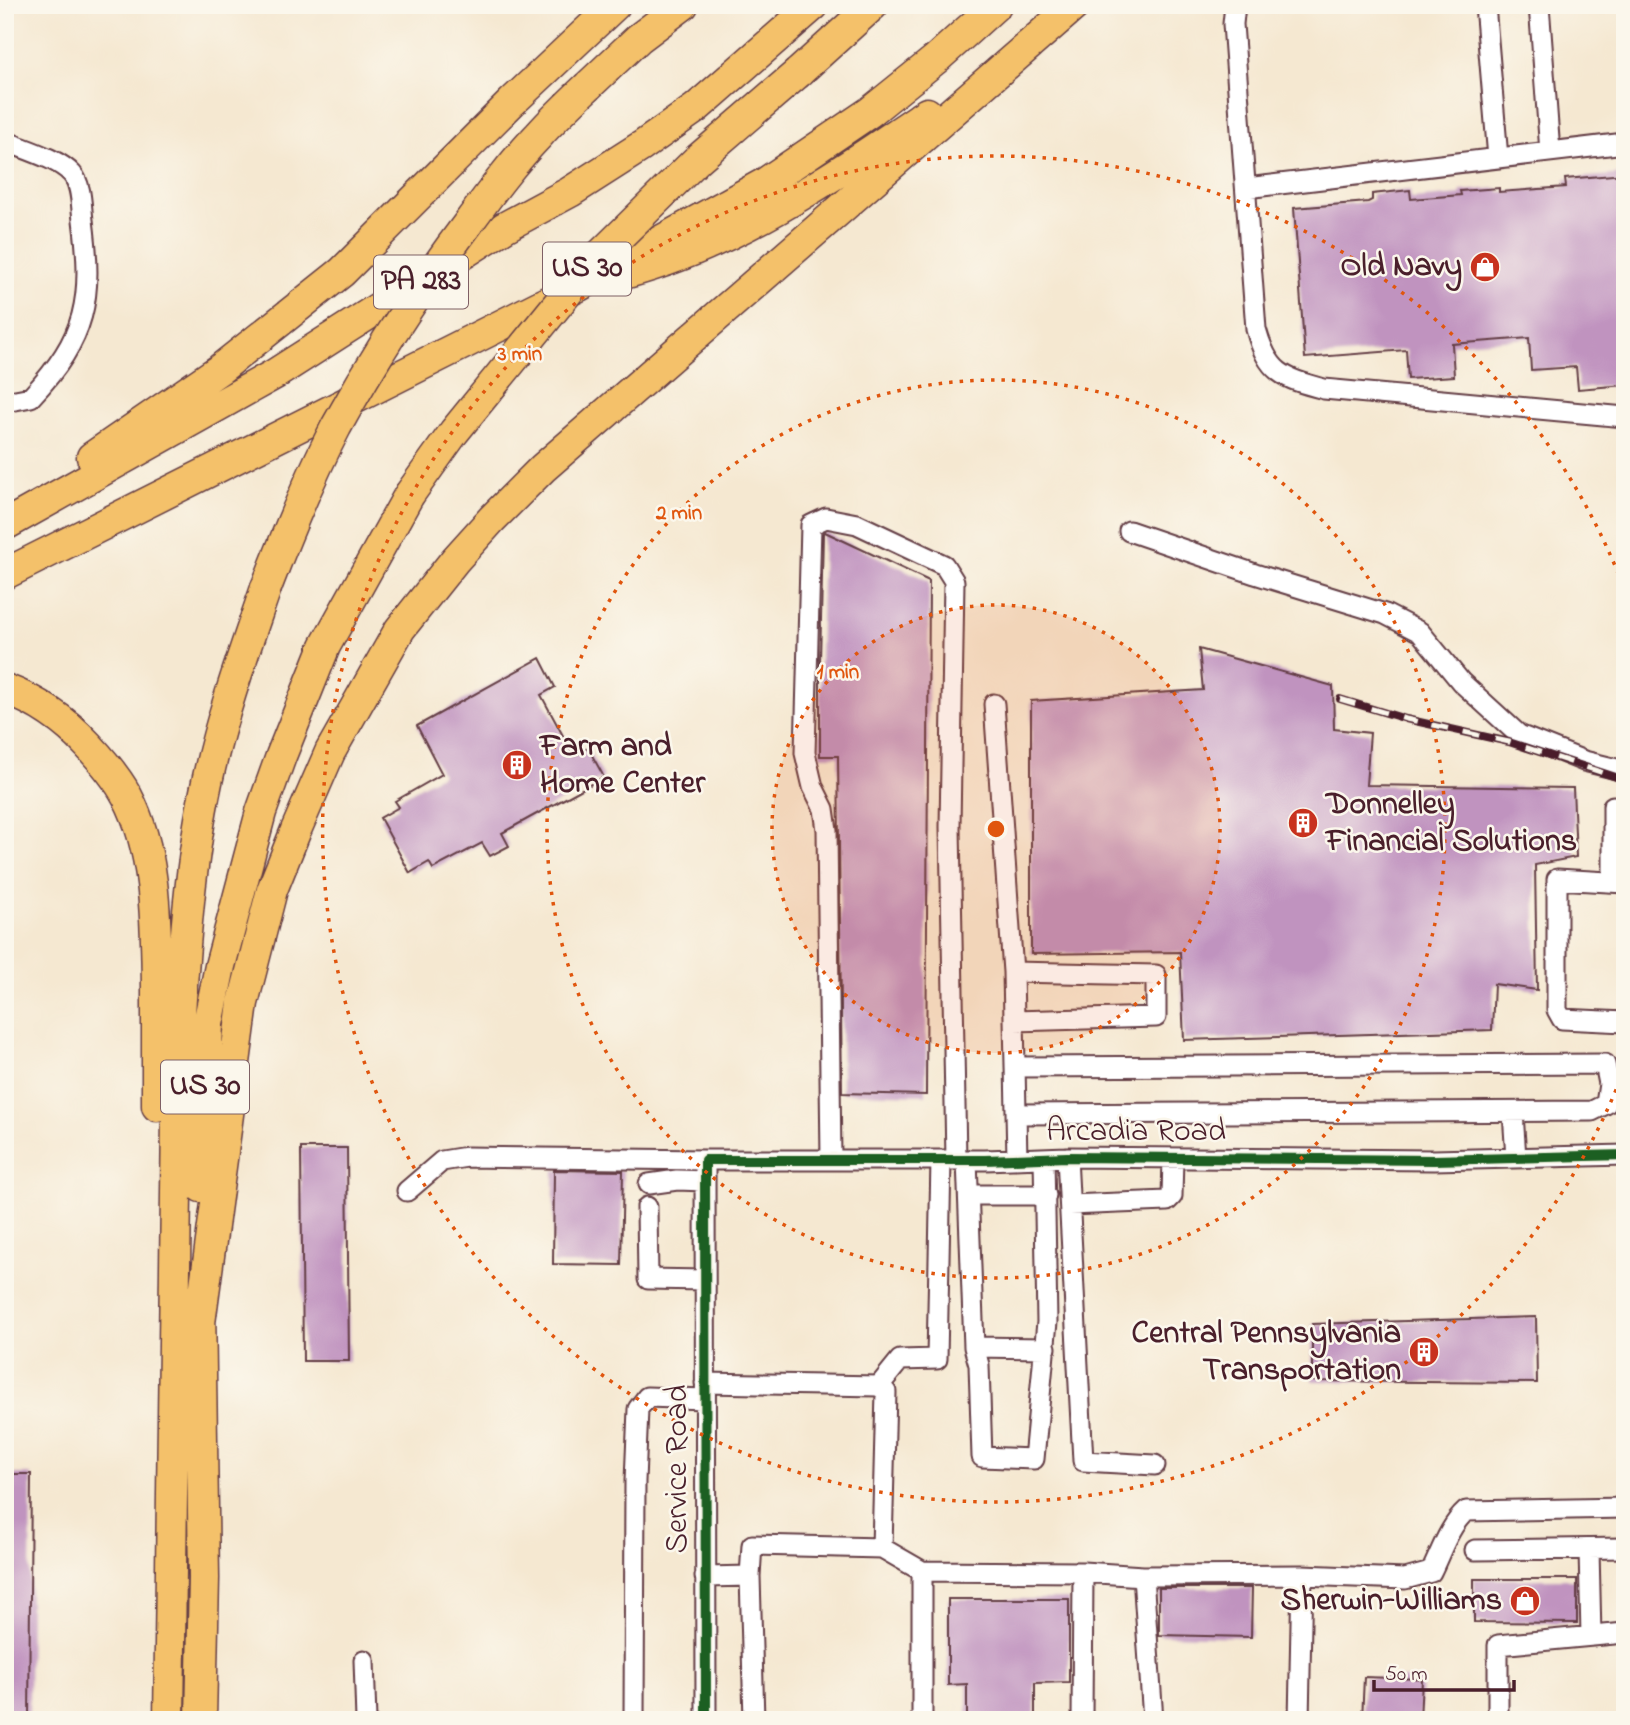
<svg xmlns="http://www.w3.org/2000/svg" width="1630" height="1725" viewBox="0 0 1630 1725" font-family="'Indie Flower',sans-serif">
<rect width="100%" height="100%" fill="#fbf7ec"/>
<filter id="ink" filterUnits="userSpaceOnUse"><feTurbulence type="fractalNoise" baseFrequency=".0143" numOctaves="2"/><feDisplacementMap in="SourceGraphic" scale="14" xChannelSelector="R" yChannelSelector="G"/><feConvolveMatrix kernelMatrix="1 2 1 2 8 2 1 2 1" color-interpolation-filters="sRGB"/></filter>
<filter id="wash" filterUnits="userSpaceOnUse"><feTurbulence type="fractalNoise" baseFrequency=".00686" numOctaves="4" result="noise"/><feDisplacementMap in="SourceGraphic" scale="28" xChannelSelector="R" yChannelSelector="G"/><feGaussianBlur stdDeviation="1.57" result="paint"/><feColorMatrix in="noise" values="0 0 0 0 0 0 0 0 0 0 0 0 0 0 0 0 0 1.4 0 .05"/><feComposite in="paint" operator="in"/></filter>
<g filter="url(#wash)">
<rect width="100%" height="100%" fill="#f5e8d1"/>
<g id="blocks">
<path fill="#c093bf" d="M1625,174V385L1578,389L1576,367L1531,370L1529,338L1452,344L1454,376L1408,379L1406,350L1305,358L1294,208L1368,202L1372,200V194L1410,190L1411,199L1461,195L1460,191L1499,188V192L1566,187L1565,179Z
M825,532L929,581L926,1095L842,1093L838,756H820V662L823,533Z
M1199,649L1333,686L1334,729L1370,733L1366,785L1573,788L1576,857L1535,865L1537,990L1494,984L1492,1030L1184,1040L1180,952L1031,954V701L1203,690Z
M540,658L555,687L541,695L574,756L588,748L604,777L502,833L509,846L490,856L482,843L433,869L429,862L410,873L380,818L399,807L395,801L442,774L417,726Z
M301,1148H347L349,1361H303Z
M554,1170L623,1171L621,1265L553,1264Z
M1536,1317L1537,1383L1312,1381V1324Z
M5,1474H31L29,1720H5Z
M1474,1579H1577V1623L1474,1622Z
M1159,1588H1252L1251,1637L1159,1635Z
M948,1599H1069V1682L1035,1683V1720H967V1684L948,1685Z
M1364,1677L1422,1679L1420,1720H1362Z"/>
</g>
</g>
<g filter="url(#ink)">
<use href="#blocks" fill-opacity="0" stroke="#643d44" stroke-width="2"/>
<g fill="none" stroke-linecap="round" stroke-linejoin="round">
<g stroke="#643d44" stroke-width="23">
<path id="minor" d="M1235,5L1233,24L1256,329C1268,373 1282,378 1324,389L1625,417
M1485,5L1498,158
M1539,5L1550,152
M5,141C24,149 59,159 72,174C82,185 81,206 83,220C93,299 87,337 31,397L5,402
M1246,188L1625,143
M1129,531L1255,574L1385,614L1420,632L1461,682L1519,735L1584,761L1625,771
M994,704L1013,972L1017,1159
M1613,882V806L1625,809
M1625,883L1557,879V1010L1562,1019L1625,1022
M1013,972L1156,975V1017L1014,1021
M1015,1067L1605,1064L1609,1084L1606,1104L1592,1111L1016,1114
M1513,1113L1516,1158
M1067,1157L1083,1461L1155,1465
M831,1159L827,830L824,809L813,787L805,753L811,525L826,518L857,524L944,565L954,581L950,827L956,1160
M967,1160L974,1347L979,1365L982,1457L1034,1459L1047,1322L1044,1158
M649,1184L677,1180L705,1181
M407,1191L442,1161L467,1157L705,1160
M969,1195H1046
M1070,1205L1167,1201L1172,1196L1173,1158
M647,1207L648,1279L705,1280
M974,1347L1046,1348
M705,1383L879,1386L886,1392L882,1548
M879,1386L900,1360L937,1359L941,1160
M1475,1550L1625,1548
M1589,1550L1591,1636
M922,1571L1083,1572L1082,1720
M1083,1572L1143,1576
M1302,1575L1405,1579L1431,1572C1441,1552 1449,1526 1466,1511L1625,1508
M750,1576L752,1545L882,1548L922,1571V1720
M705,1577L750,1576L754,1720
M364,1660L366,1720
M634,1720L635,1481L638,1409L647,1397L705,1399
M706,1720L705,1160H985L1067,1157L1434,1160L1625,1155
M1153,1720L1143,1576L1302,1575L1299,1720
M1498,1720V1645L1625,1633"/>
</g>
<g stroke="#643d44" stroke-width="33">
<path id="highway" d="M798,73L873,5
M588,86L639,38L683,5
M627,273C736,244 834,176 927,113
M92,457L220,369L342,272L512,102L615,5
M5,525L275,374L505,227L570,192L642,146L696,108L814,5
M5,574L579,286L765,183L870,112L936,59L996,5
M5,689C37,701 65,720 88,745C102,760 117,777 127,796C157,853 156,926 157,989C157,1028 157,1067 157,1106
M201,1187L208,1024L220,966L261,812L281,756L325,646L409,495
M200,1304L204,1578L201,1720
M200,1323L243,1003L272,890L296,830L330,752L400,629L455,560L492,519L543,468L1075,5
M169,1720L178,1042C184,955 189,867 207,782C221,716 244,652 266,588"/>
</g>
<use href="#minor" stroke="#fff" stroke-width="19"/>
<use href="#highway" stroke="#f4c16a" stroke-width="30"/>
<g stroke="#4a1f2b" stroke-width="8">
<path id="rail" d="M1340,699L1406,719L1509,742L1625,780"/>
</g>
<use href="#rail" stroke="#fbf7ec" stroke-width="5" stroke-dasharray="16" stroke-linecap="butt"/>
<g stroke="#643d44" stroke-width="33" stroke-linecap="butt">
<path id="highway-bridge" d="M409,495L454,432L589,266L698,159L798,73
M266,588C287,533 309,479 336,427C375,356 420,287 469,222C491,192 513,162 539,135C554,118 571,102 588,86"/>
</g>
<use href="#highway-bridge" stroke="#f4c16a" stroke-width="30"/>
<g stroke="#fbf7ec" stroke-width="15">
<path id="cycleway" d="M706,1720L705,1160H985L1067,1157L1434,1160L1625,1155"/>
</g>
<use href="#cycleway" stroke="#1b5e20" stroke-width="10"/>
</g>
</g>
<circle cx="996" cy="829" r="224" fill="#e0560e" fill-opacity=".12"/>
<g fill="none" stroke="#e0560e" stroke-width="3.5" stroke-dasharray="3.5 7">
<circle cx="996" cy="829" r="224"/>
<circle cx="996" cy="829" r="449"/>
<path d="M1624 1070A673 673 0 1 1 1624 588"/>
</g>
<defs>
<g id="shop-disc" transform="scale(1.575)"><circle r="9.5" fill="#c8321e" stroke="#fbf7ec"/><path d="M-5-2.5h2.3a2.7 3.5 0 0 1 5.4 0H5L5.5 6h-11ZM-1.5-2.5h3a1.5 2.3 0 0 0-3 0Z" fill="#fff"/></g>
<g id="building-disc" transform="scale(1.575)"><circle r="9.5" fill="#c8321e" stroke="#fbf7ec"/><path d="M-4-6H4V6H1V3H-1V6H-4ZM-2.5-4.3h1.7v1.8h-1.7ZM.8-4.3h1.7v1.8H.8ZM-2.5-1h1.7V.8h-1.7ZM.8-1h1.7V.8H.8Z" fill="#fff"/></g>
</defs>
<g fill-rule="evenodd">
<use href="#shop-disc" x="1485" y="267"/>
<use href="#building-disc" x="517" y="765"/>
<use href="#building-disc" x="1303" y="823"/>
<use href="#building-disc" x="1424" y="1352"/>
<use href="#shop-disc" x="1525" y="1601"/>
</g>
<g text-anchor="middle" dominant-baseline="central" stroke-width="5" stroke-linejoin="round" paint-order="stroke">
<g fill="#fbf7ec" stroke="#7f6065" stroke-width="2">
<rect x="543" y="242.5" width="88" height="53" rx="5"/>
<rect x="374" y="255.5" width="94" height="53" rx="5"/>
<rect x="161" y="1060.5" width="88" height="53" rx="5"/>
</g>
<g font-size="30" font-weight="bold" fill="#4a1f2b">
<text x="587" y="269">US 30</text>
<text x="421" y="282">PA 283</text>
<text x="205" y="1087">US 30</text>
</g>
<g font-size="32" font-weight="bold" fill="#4a1f2b" stroke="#fbf7ec" text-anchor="end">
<text x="1462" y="267">Old Navy</text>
<text x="540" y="747" text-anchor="start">Farm and<tspan x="540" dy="37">Home Center</tspan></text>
<text x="1326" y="805" text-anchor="start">Donnelley<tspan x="1326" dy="37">Financial Solutions</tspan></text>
<text x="1401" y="1334">Central Pennsylvania<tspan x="1401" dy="37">Transportation</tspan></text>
<text x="1502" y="1601">Sherwin-Williams</text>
</g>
<g font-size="32" fill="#4a1f2b" stroke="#fbf7ec">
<text x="1136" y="1132">Arcadia Road</text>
<text transform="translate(678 1469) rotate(-90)">Service Road</text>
</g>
</g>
<circle cx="996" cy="829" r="10" fill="#e0560e" stroke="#fbf7ec" stroke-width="3.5"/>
<g font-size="21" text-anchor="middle" font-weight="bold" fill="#e0560e" stroke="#fbf7ec" stroke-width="5" stroke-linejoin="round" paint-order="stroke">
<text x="520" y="360">3 min</text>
<text x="679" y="519">2 min</text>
<text x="838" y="678">1 min</text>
</g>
<rect width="1630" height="1725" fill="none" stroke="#fbf7ec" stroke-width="28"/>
<path d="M1374 1680v10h140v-10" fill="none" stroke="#4a1f2b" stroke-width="3.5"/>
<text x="1385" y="1680" font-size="21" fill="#4a1f2b" stroke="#fbf7ec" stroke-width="5" paint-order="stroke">50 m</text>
</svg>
